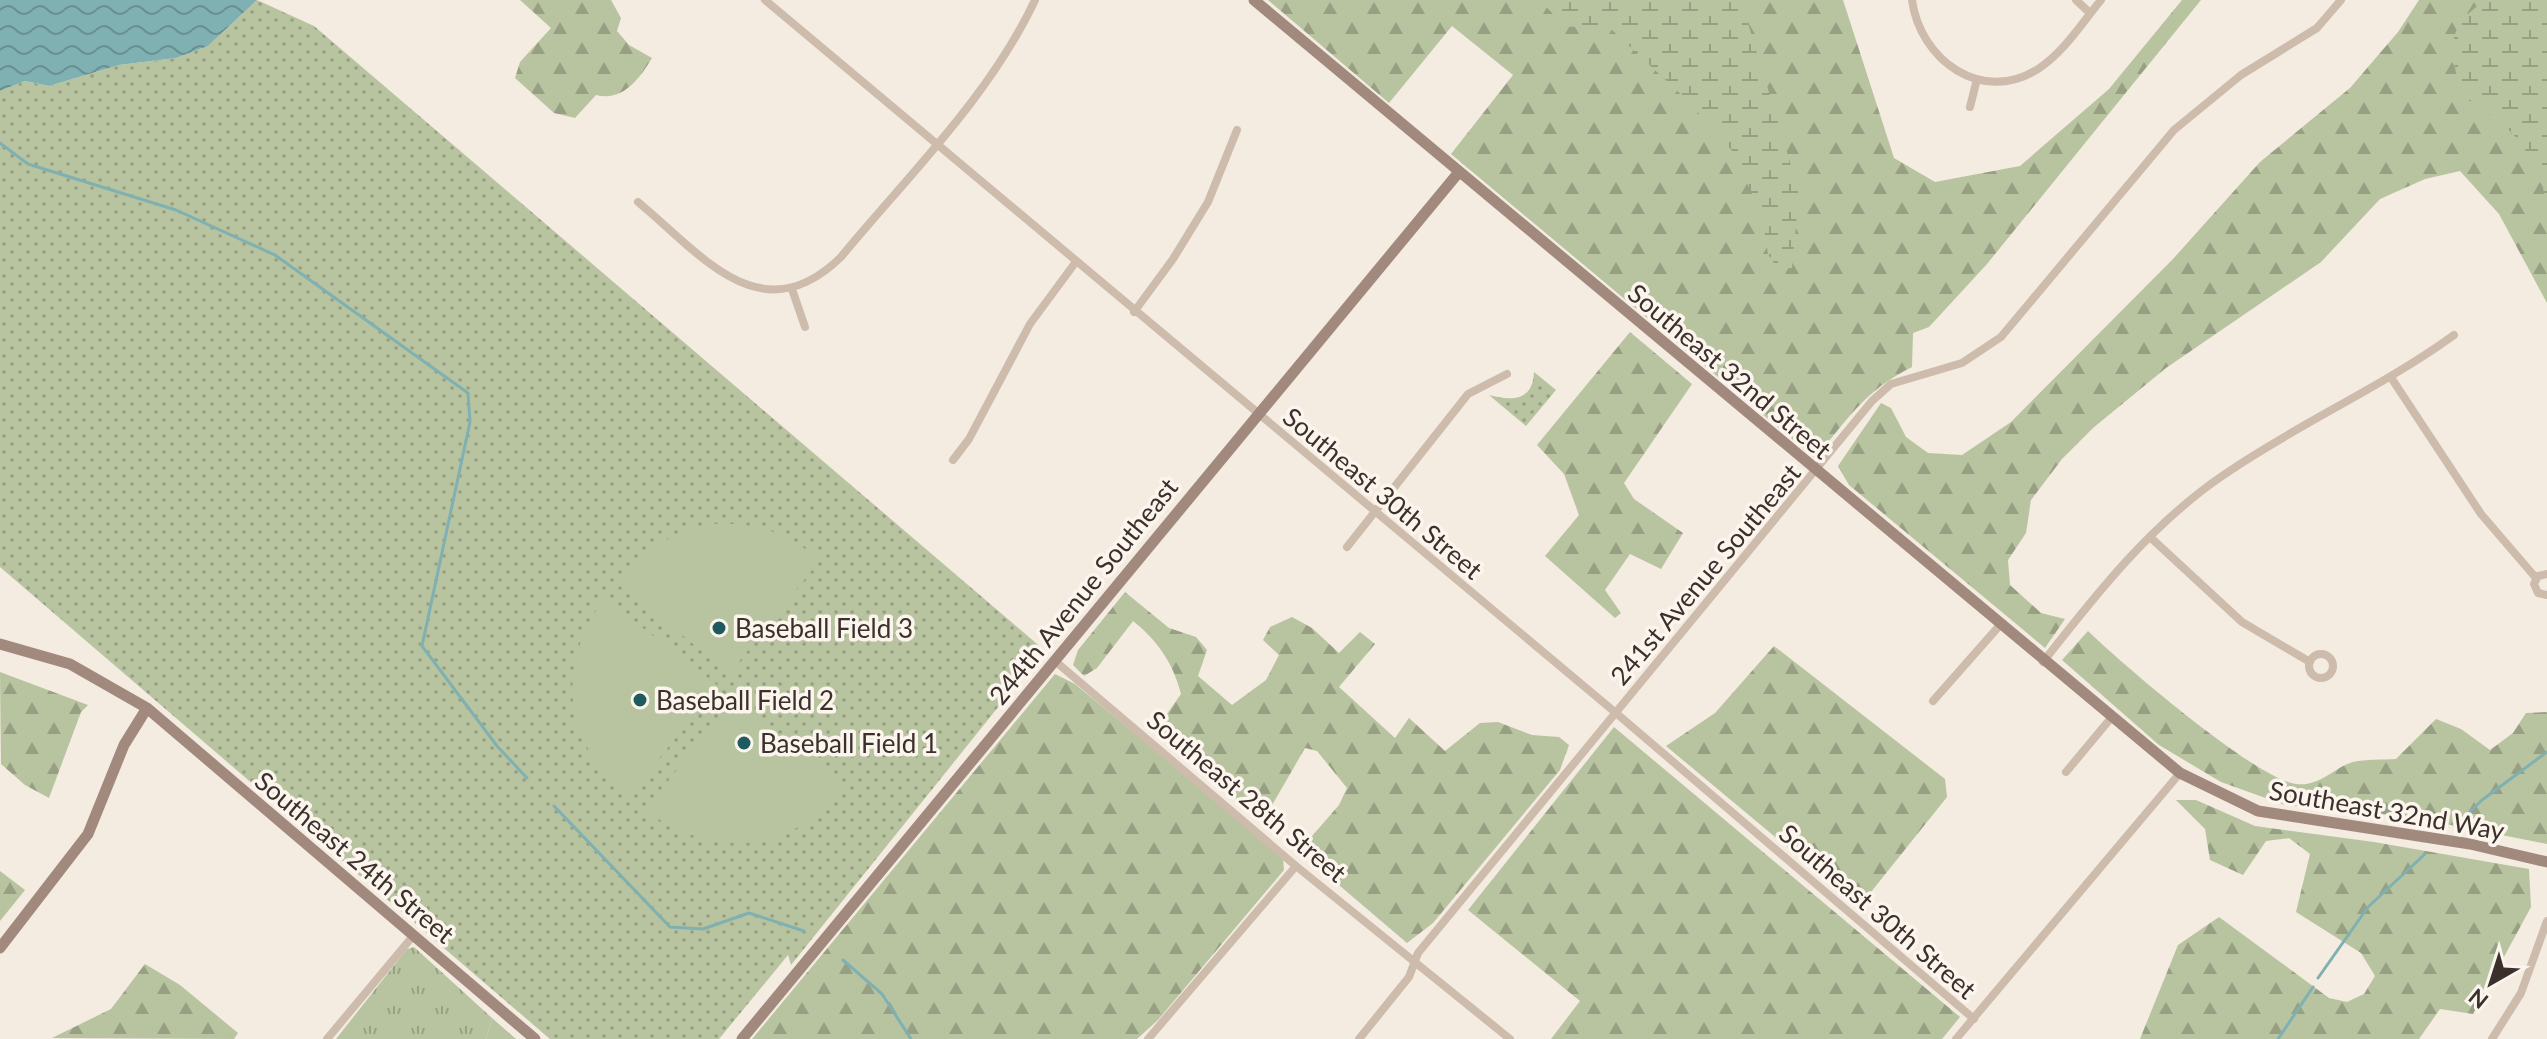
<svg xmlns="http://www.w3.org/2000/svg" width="2547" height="1039" viewBox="0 0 2547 1039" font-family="Lato,sans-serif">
<defs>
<pattern id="grass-tufts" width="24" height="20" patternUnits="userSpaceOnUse" patternTransform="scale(2)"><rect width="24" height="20" fill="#b8c4a0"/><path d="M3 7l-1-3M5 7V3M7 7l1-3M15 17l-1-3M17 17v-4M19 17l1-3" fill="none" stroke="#97a083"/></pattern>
<pattern id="forest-firs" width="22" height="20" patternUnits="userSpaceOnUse" patternTransform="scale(2)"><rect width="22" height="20" fill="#b8c4a0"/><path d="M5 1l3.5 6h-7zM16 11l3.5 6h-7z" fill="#97a083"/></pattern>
<pattern id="wetland-marsh" width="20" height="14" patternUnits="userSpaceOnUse" patternTransform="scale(2)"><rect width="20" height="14" fill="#b8c4a0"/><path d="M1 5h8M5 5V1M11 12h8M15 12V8" fill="none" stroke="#97a083"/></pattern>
<pattern id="park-dots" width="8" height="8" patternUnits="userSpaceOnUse" patternTransform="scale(2)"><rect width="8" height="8" fill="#b8c4a0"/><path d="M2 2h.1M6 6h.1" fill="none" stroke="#97a083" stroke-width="1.8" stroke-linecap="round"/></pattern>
<pattern id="water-waves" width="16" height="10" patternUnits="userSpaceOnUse" patternTransform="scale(2)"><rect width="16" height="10" fill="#7fb0b2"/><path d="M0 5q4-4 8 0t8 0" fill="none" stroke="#699091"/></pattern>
</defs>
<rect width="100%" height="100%" fill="#f4ebe1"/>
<path fill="url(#grass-tufts)" d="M414,947L492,1018L486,1039H336L407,949Z"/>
<path fill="url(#forest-firs)" d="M520,0H611L621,18L617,31L629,45L652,58C640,78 623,102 596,95L575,118L554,113L515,78L520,62L551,28Z
M1268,0H1843L1894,158L1935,182L2020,166L2109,89L2182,0H2201L1987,264L1929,327L1913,333L1912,367C1864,391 1848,419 1815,458L1451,154L1513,75L1452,26L1389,103Z
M2419,0H2547V303L2499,214L2460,171L2425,179L2380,199L2321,262L2166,368L2093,428L2062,459L2031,500L2026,533L2008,560L2010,585L2041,613L2065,619L2045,648L1849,485L1838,466L1881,403L1891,408L1906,437L1928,453L1962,455L2011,422L2173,259L2260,162L2350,88L2398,32Z
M1630,332L1692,384L1624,483L1634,499L1683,533L1661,569L1630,554L1605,590L1621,613L1615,618L1545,556L1579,515L1564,474L1537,445Z
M1125,592L1169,628L1196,637L1207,650L1198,676L1232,705L1266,680L1279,655L1263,640L1270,627L1292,617L1312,628L1339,653L1360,632L1375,644L1339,687L1395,738L1409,718L1445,751L1480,723L1498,722L1532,735L1559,737L1569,745L1560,770L1433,923L1407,943L1299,851L1339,805L1347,788L1317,751L1305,748L1263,821L1145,723L1162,721L1181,694C1173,663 1158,641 1133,621L1097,668L1084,676L1073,665L1078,650Z
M2088,631C2121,663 2256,779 2296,784C2320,787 2333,768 2353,762C2366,759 2382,760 2396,759L2436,719L2461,729L2490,750L2513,733L2526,713L2547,712V844L2410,817L2285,805L2221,782L2159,745L2062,660Z
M1774,646L1945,779L1947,797L1859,907L1666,746L1715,713Z
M0,672L88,705L81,712L49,798L25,785L1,764Z
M1055,674L1075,684L1273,848L1283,858L1284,870L1158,1020L1137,1039H752Z
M1614,727L1960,1017L1942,1039H1551L1580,1001L1468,910Z
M2176,800H2196L2255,826L2374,842L2529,869L2531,907L2473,1014L2440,1009L2419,1039H2140L2178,945L2219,917L2329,998L2347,1002L2364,994L2375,976L2361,953L2296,912L2310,854L2289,838L2266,841L2243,875L2210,860L2205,829Z
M0,871L25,890L0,921Z
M145,964L180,985L238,1033L234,1039L52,1038L111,1009Z
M492,1018L516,1039H486Z"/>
<path fill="url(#wetland-marsh)" d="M1540,0H1741L1799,192L1792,268H1777L1768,254L1762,217L1734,153L1687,100L1612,30L1564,26Z
M2486,0H2547V217C2542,206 2546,192 2541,180C2523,136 2499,118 2460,95C2452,49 2442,29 2486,0Z"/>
<path fill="url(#park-dots)" d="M257,0L314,26L1044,650L791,965L788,955L719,1039H550L0,567V91L25,81L49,86L119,65L176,58L208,46Z
M1534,372L1556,390L1526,426L1489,395C1509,400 1533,403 1534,372Z"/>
<path fill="#b8c4a0" d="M713,524C756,522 787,533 820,560L730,673L616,583C644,551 671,531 713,524Z
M604,598L717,685L629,797C563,742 555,668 604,598Z
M734,698L844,787C791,855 712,859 645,810Z"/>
<path fill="url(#water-waves)" d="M0,0H257L208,46L176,58L119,65L49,86L25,81L0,91Z"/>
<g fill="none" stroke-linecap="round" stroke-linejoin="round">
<path stroke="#7fb0b2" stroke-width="3" d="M0,143L28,164L176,210L275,255L468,393L470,422L422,646L497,746L527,778
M554,806L670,927L703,929L749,913L804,931
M2455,826L2482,800L2547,752
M843,960L882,994L911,1039
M2318,978L2368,907L2425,854
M2278,1039L2313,987"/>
<path stroke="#cdbbac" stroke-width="8" d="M765,0L1616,713L1974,1019
M1912,0C1920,60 1982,105 2038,69C2064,52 2082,23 2101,0
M2076,0L2090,13
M1970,107L1977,79
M638,202C702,255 761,335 841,257C908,176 990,96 1035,0
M792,289L805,327
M1134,312L1173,259L1208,202L1237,130
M2392,379L2481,514L2536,578
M953,460L969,439L1030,324L1075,263
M2150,537L2242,622L2310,662
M1347,547L1468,394L1507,374
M2547,574L2538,576L2534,584L2538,593L2547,595
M2309 666a12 12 0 1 1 24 0a12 12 0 1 1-24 0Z
M1055,661L1296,866L1510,1039
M2043,662C2097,593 2152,523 2225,474C2299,423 2381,388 2454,335
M1933,701L2000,625
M2066,772L2111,718
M327,1039L413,936
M1148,1039L1296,866
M1359,1039L1409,977L1418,953L1872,401L1891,384L1962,363L2001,337L2174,130L2241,75L2317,28L2341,0
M1956,1039L2180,773
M2492,1039L2521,993L2547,921"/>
<path stroke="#a18a7d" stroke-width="11" d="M1254,0L2180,773L2258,811L2470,844L2547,862
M0,644L70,664L147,708L535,1039
M0,948L88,834L124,745L147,708
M742,1039L1459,172"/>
</g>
<g fill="#1f5a5e" stroke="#fbf5ee" stroke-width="3">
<circle cx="719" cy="628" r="8"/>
<circle cx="640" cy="700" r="8"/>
<circle cx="744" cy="743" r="8"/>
</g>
<g text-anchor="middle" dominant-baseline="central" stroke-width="7" stroke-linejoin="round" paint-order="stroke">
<g font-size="26" fill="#3b302b" stroke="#fbf5ee">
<text transform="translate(1730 371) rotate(40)">Southeast 32nd Street</text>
<text transform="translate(1383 493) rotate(40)">Southeast 30th Street</text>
<text transform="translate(1705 574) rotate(-50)">241st Avenue Southeast</text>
<text transform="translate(1083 591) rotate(-51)">244th Avenue Southeast</text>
<text transform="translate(1247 796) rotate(40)">Southeast 28th Street</text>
<text transform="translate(2387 810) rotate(10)">Southeast 32nd Way</text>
<text transform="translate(355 857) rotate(40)">Southeast 24th Street</text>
<text transform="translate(1878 911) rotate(41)">Southeast 30th Street</text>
</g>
<g font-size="26" fill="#3b302b" stroke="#fbf5ee" text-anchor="start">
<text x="735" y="628">Baseball Field 3</text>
<text x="656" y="700">Baseball Field 2</text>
<text x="760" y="743">Baseball Field 1</text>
</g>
</g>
<g transform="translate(2491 983) rotate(219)" stroke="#fbf5ee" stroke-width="6" paint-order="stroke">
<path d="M0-6L14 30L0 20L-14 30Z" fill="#3b302b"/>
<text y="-12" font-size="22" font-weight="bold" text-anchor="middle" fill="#3b302b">N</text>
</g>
</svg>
